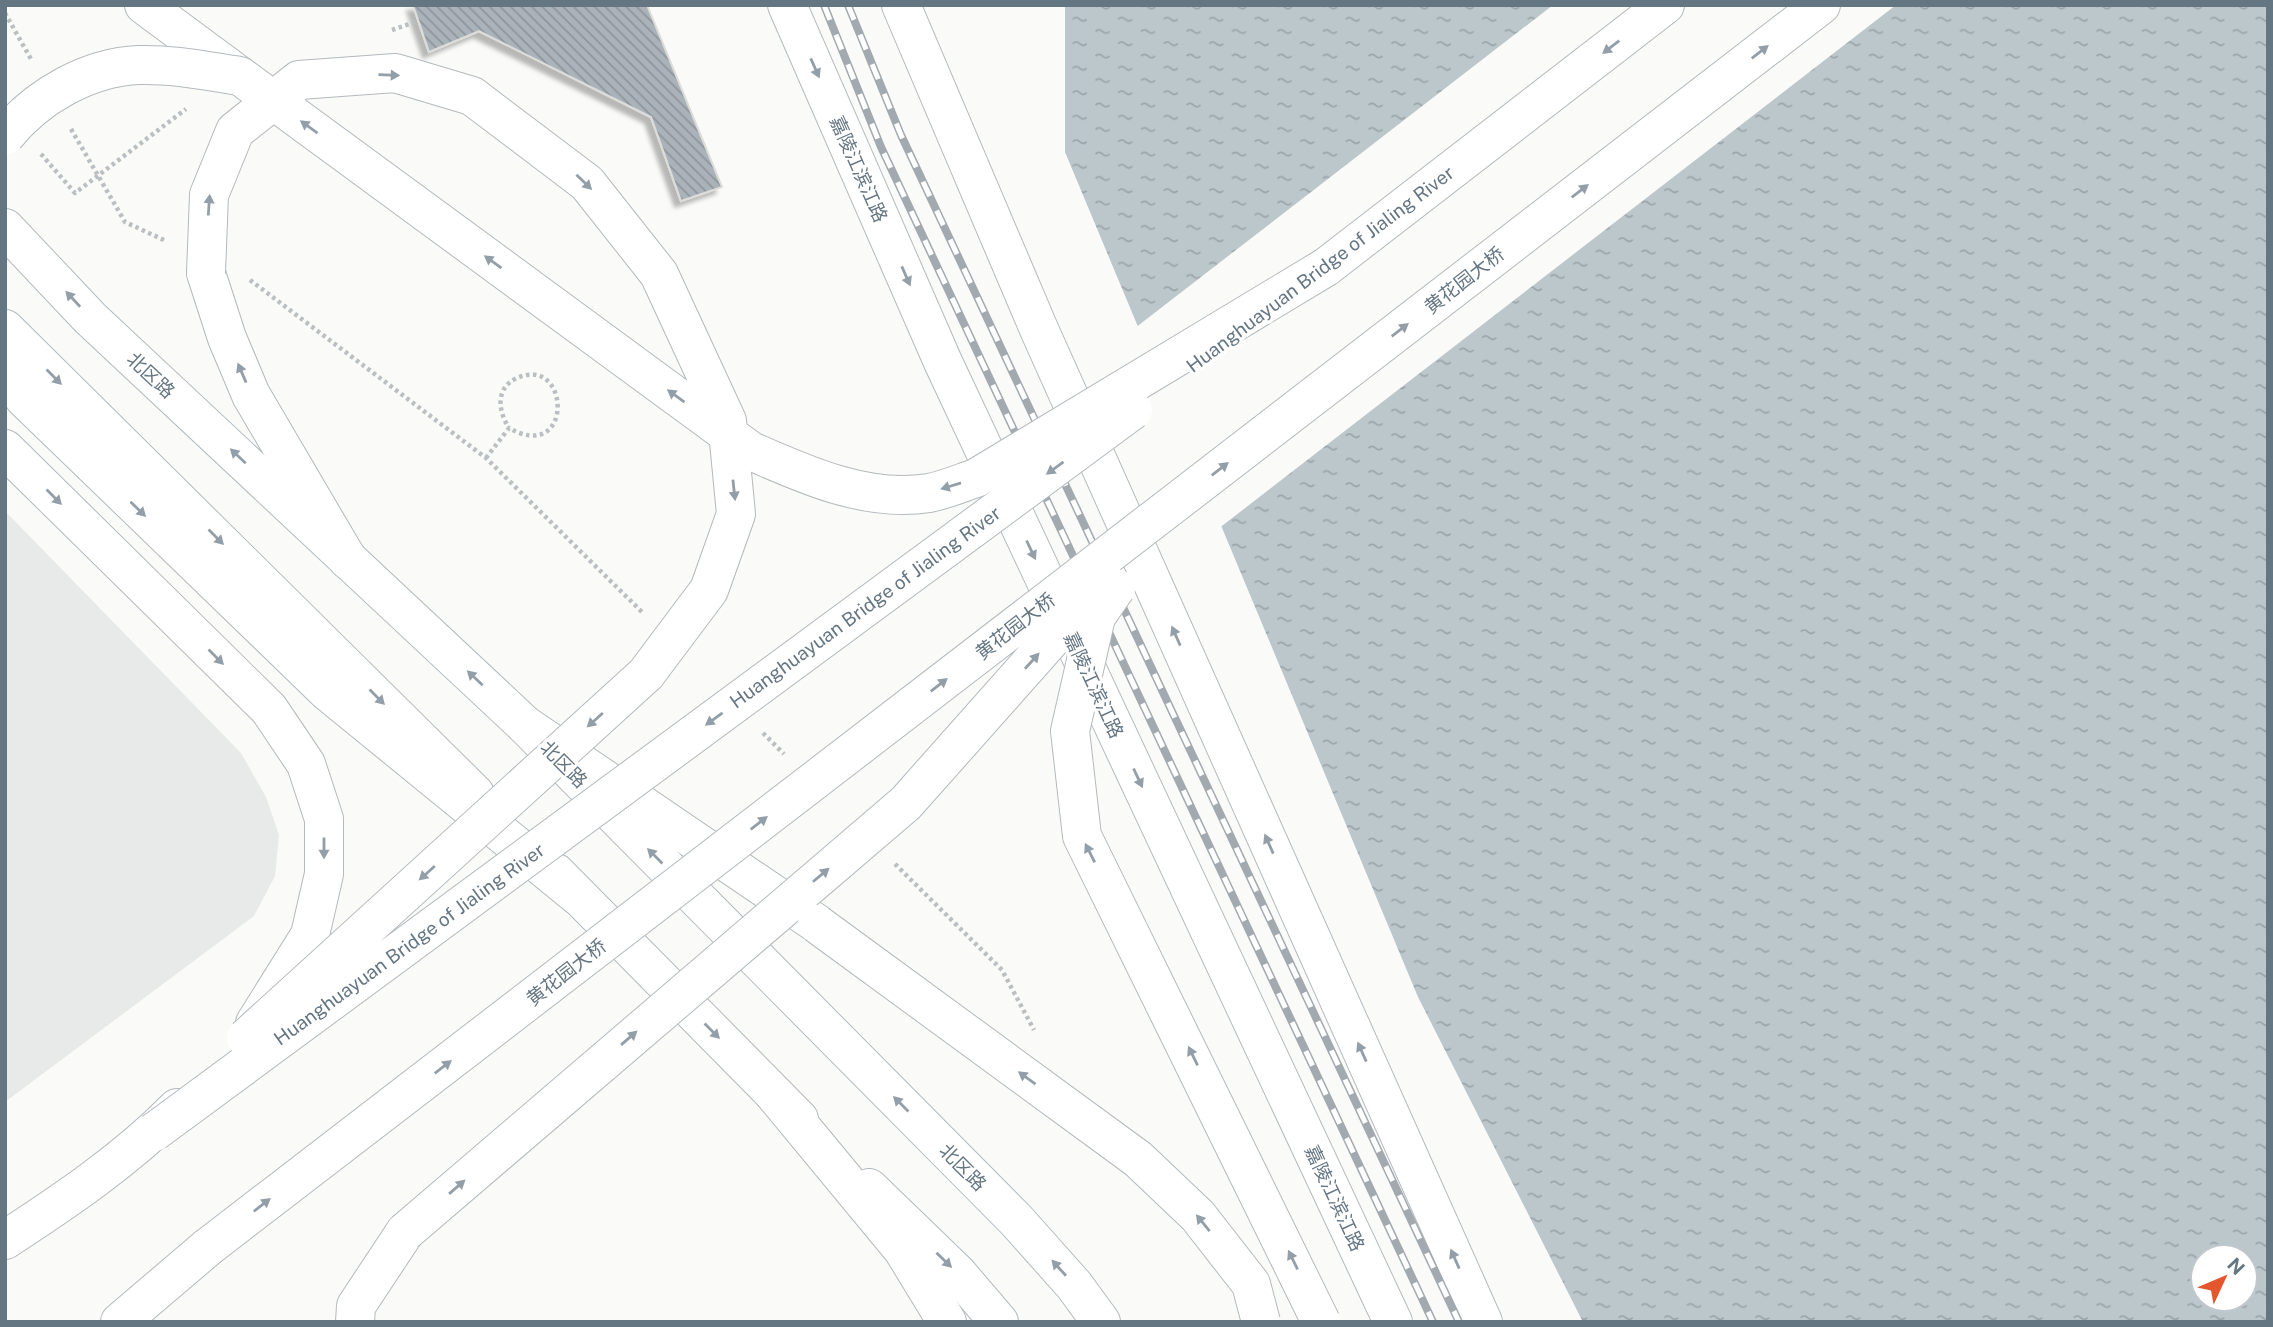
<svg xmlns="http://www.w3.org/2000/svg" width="2273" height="1327" viewBox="0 0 2273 1327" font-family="'Public Sans','Noto Sans SC',sans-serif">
<defs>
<pattern id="water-ripples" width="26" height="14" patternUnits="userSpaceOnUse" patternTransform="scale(1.75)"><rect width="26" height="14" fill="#bbc7cb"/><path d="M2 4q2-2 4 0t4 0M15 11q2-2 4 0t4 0" fill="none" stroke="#9ca6aa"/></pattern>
<pattern id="building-back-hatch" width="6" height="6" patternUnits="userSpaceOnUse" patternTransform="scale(1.75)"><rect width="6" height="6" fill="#aab3b9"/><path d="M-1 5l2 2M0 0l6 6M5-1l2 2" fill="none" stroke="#8e969c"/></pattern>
<filter id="shadow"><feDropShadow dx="-6" dy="6" stdDeviation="2" flood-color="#0004"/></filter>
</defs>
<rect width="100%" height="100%" fill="#fafaf8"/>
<path fill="#e8e9e9" d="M5,511L241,753L266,797L279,835L275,876L254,916L5,1102Z"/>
<path fill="url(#water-ripples)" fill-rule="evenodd" d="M1065,5H2268V1322H1583L1418,997L1065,152ZM2203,1257H2245V1299H2203Z"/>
<path fill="#fafaf8" d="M1553,5H1896L1218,529L1135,328Z"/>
<path fill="url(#building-back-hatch)" stroke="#dcdcda" stroke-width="2" filter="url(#shadow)" d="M413,5H647L722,187L681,201L651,117L479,31L429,52Z"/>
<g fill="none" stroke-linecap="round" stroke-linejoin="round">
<g stroke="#b3babf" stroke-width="40">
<path id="secondary" d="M5,228L90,318L525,725L1016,1220L1074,1285L1101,1322
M5,329L475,794
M556,873L799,1119
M869,1188L958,1274L999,1322"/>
</g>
<g stroke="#b5babe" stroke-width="40">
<path id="primary" d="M787,5L943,362L1393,1322
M901,5L1038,327L1483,1322"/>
</g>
<g stroke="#b4b9bd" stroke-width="40">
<path id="trunk" d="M144,5L240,76
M1326,267L1665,5
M206,273L227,338L251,395L348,560
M5,373L24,398L328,692L578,896
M5,449L269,709L306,764L324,819V874L310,935L255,1023
M1166,510L1821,5
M525,725L816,923
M774,1094L903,1250L947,1322
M5,1240C65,1201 127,1159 177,1108
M120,1322L208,1247
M355,1322L356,1306L405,1232"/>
</g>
<path stroke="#bbbfc2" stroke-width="4.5" stroke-dasharray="3.5 3.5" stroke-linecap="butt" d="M5,13L32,61
M392,30L418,21
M71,129L125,222L166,241
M41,154L75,193L186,109
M250,280L486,458L643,613
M486,458L509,428C574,465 571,354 517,378C495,388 498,411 509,428
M763,733L784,754
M895,864L1002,970L1034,1030"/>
<use href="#secondary" stroke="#fff" stroke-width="38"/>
<use href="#primary" stroke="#fff" stroke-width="38"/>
<use href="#trunk" stroke="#fff" stroke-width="38"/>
<g stroke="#a2aab0" stroke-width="8">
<path id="rail" d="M824,5L881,147L1433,1322
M848,5L901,135L1459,1322"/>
</g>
<use href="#rail" stroke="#fff" stroke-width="5" stroke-dasharray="16" stroke-linecap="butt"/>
<g stroke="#b4b9bd" stroke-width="40" stroke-linecap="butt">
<path id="trunk-bridge" d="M5,136C36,97 88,67 139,65C172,64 206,71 240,76L751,451C805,475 868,503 929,493C945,490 961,483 976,478L1326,267
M206,273L209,195L235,131L299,80L395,73L472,96L587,183L659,274L727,421L736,514L709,590L646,674L246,1038
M1116,588L1096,617L1070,731L1082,836L1321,1322
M817,924L1138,1159L1198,1216L1251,1284L1261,1322
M154,1132L1133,410
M405,1232L906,803L1104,580
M208,1247L1166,510"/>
</g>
<use href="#trunk-bridge" stroke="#fff" stroke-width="38"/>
</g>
<defs><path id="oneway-solid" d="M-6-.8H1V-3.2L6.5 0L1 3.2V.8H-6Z" transform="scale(1.75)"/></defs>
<g fill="#939fa8">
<use href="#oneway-solid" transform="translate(1611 47) rotate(142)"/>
<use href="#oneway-solid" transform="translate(1760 52) rotate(-38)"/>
<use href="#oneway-solid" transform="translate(815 68) rotate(66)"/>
<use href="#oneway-solid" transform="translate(389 75) rotate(2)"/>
<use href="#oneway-solid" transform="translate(309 127) rotate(-144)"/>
<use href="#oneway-solid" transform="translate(584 182) rotate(44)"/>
<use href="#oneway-solid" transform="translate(1580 191) rotate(-38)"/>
<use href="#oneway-solid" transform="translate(209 205) rotate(-86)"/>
<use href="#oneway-solid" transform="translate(493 262) rotate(-144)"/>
<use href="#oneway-solid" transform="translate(906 276) rotate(66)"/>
<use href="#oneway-solid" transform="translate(73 299) rotate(-133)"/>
<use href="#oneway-solid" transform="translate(1400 330) rotate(-38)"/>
<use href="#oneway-solid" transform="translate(242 373) rotate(-113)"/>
<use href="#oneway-solid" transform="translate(54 377) rotate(45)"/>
<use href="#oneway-solid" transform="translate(676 396) rotate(-144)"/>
<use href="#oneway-solid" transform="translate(238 456) rotate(-137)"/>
<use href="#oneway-solid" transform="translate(1055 468) rotate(144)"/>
<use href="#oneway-solid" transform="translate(1220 469) rotate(-38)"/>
<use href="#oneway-solid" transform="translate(951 486) rotate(163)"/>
<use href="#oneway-solid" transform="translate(734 490) rotate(84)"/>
<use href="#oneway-solid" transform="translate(54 497) rotate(45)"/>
<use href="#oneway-solid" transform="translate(138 509) rotate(44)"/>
<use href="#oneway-solid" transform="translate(216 537) rotate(45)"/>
<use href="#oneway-solid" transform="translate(1031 550) rotate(65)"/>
<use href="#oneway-solid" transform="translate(1176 636) rotate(-114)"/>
<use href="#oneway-solid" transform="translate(216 657) rotate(45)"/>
<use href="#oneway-solid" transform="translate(1032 661) rotate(-48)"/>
<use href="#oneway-solid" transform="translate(475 678) rotate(-137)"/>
<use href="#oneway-solid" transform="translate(939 685) rotate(-38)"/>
<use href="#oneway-solid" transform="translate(377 697) rotate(45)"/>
<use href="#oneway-solid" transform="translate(714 719) rotate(144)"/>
<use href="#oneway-solid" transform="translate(595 720) rotate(138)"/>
<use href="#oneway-solid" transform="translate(1138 778) rotate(65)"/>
<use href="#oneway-solid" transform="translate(759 823) rotate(-38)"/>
<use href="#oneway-solid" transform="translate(1269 844) rotate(-114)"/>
<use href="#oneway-solid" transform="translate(324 848) rotate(90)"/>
<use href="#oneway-solid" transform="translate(1090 853) rotate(-117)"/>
<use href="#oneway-solid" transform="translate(655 856) rotate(-135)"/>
<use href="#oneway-solid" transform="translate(427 873) rotate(138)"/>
<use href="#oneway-solid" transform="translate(821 875) rotate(-40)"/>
<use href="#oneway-solid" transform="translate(712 1031) rotate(45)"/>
<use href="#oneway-solid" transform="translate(629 1038) rotate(-41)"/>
<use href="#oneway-solid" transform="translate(1362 1052) rotate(-114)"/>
<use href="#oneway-solid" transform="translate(1193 1056) rotate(-116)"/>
<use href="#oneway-solid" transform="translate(443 1067) rotate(-38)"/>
<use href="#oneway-solid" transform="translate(1027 1078) rotate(-144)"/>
<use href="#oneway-solid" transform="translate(901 1104) rotate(-135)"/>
<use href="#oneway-solid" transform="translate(457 1187) rotate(-41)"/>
<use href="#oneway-solid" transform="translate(262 1205) rotate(-38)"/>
<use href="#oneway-solid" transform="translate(1203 1223) rotate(-129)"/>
<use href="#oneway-solid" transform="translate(1455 1259) rotate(-114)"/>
<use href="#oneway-solid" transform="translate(944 1260) rotate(44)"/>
<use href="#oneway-solid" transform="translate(1293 1260) rotate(-116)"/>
<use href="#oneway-solid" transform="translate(1059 1268) rotate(-132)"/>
</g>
<g text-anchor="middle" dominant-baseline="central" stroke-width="7" stroke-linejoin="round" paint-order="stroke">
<g font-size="19" fill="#657683" stroke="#fff">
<text transform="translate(859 169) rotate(66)">嘉陵江滨江路</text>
<text transform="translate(1320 269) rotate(-37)">Huanghuayuan Bridge of Jialing River</text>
<text transform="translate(1464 280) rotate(-38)">黄花园大桥</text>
<text transform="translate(151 375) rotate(43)">北区路</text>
<text transform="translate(865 607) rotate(-36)">Huanghuayuan Bridge of Jialing River</text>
<text transform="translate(1015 626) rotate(-38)">黄花园大桥</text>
<text transform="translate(1094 685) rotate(65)">嘉陵江滨江路</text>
<text transform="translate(564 764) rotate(45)">北区路</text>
<text transform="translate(409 944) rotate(-36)">Huanghuayuan Bridge of Jialing River</text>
<text transform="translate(566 972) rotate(-38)">黄花园大桥</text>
<text transform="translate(963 1167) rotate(45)">北区路</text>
<text transform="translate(1335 1198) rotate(65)">嘉陵江滨江路</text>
</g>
</g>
<rect width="2273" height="1327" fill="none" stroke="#657683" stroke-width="14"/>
<g transform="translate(2224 1278) rotate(46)"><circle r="33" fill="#ffffff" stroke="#c1c8cd" stroke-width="2"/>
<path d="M0-5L12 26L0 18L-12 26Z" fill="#e4572e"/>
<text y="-10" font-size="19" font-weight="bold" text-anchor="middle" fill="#657683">N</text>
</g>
</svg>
